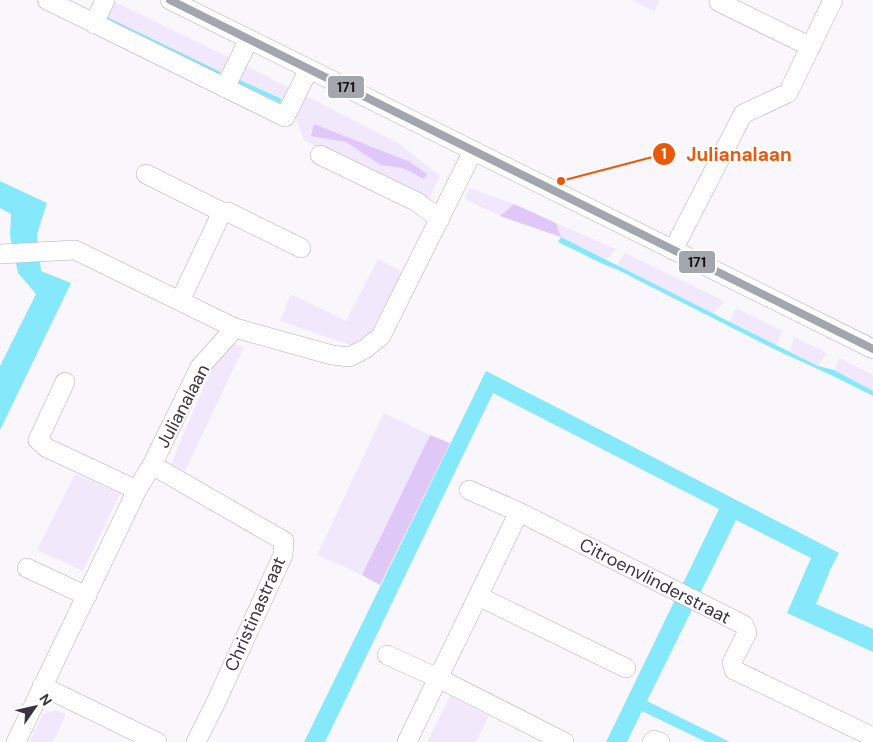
<svg xmlns="http://www.w3.org/2000/svg" width="873" height="742" viewBox="0 0 873 742" font-family="'DM Sans',sans-serif">
<rect width="100%" height="100%" fill="#f9f7fc"/>
<path fill="#f1e9fb" d="M111,0L234,60L227,73L221,72L107,17Z
M632,0H660L654,12Z
M242,64L293,90L286,100L238,79Z
M304,95L398,143L440,176L427,203L346,164L304,140L295,116Z
M469,188L514,204L500,216L465,199Z
M556,223L616,249L607,259L561,237Z
M625,253L724,301L713,314L617,265Z
M378,259L402,272L372,330L353,346L280,321L291,294L346,321Z
M736,308L783,331L776,345L730,321Z
M794,337L827,353L818,366L790,351Z
M233,344L244,347L185,471L171,464L216,357Z
M840,358L873,375V391L834,370Z
M384,413L430,435L362,575L317,555Z
M75,474L120,494L83,571L37,550Z
M450,696L489,716L476,742H427Z
M56,710L66,714L53,742H29L43,714Z"/>
<path fill="#dfc7f8" d="M314,124L410,162L427,174L424,179L403,168L381,165L346,142L311,136Z
M514,204L556,223L561,237L500,216Z
M430,435L450,443L380,585L362,575Z"/>
<path fill="#85e9fb" d="M107,17L221,72L219,74L104,20Z
M238,79L282,99L280,103L238,83Z
M0,181L47,203L37,234L41,271L71,283L0,430V366L36,294L18,273L10,236L11,214L0,208Z
M561,237L818,366L834,370L873,391V396L831,375L774,349L616,269L603,264L558,242Z
M486,371L839,553L831,568L816,604L873,629V652L787,613L811,558L736,520L647,701L730,742H706L642,711L627,742H606L719,509L493,393L325,742H304Z"/>
<g fill="none" stroke-linecap="round" stroke-linejoin="round">
<g stroke="#b4b0b8" stroke-width="20">
<path id="minor" d="M47,0L285,117L309,69
M170,0L873,349
M720,0L719,2L811,47
M94,24L105,0
M225,88L249,39
M320,155L417,202L440,219
M146,174L222,212L180,301
M222,212H228L301,248
M673,250L743,114L788,93L833,0
M0,254L75,250L235,328L332,355L349,357L365,349L381,336L473,151
M65,382L38,440L47,448L137,490
M152,465L284,541L283,555L217,700L196,742
M469,490L519,512L744,625L747,633L732,662L734,670L873,737
M27,568L87,596
M478,596L626,668
M387,655L438,678L564,742
M42,686L157,742
M16,742L137,490L152,465L200,367L235,328
M407,742L519,512
M652,742L654,740L660,742"/>
</g>
<use href="#minor" stroke="#fefeff" stroke-width="19"/>
<g stroke="#fff" stroke-width="11">
<path id="bus-1" d="M170,0L873,349"/>
</g>
<use href="#bus-1" stroke="#a3a7ad" stroke-width="8"/>
</g>
<g text-anchor="middle" dominant-baseline="central" stroke-width="4" stroke-linejoin="round" paint-order="stroke">
<g font-size="18" fill="#3a3441" stroke="#fff">
<text transform="translate(183 406) rotate(-62)">Julianalaan</text>
<text transform="translate(655 581) rotate(27)">Citroenvlinderstraat</text>
<text transform="translate(255 614) rotate(-66)">Christinastraat</text>
</g>
</g>
<path fill="none" stroke="#e8590c" stroke-width="2" d="M561 181L664 154"/>
<g fill="#e8590c" stroke="#fff" stroke-width="2">
<circle cx="561" cy="181" r="5"/>
<circle cx="664" cy="154" r="12"/>
</g>
<g font-size="15" text-anchor="middle" font-weight="bold" fill="#fff">
<text x="664" y="159">1</text>
</g>
<g font-size="19" text-anchor="middle" font-weight="bold" fill="#e8590c" stroke="#fff" stroke-width="4" stroke-linejoin="round" paint-order="stroke">
<text x="739" y="161">Julianalaan</text>
</g>
<g stroke="#fff" stroke-width="2">
<rect x="327" y="75" width="38" height="24" rx="5" fill="#a3a7ad"/>
<rect x="678" y="250" width="38" height="24" rx="5" fill="#a3a7ad"/>
</g>
<g font-size="14" text-anchor="middle" font-weight="bold" fill="#111">
<text x="346" y="92">171</text>
<text x="697" y="267">171</text>
</g>
<g transform="translate(35 707) rotate(56)" stroke="#ffffff" stroke-width="4" paint-order="stroke">
<path d="M0-4L9 19L0 12L-9 19Z" fill="#3a3441"/>
<text y="-8" font-size="14" font-weight="bold" text-anchor="middle" fill="#3a3441">N</text>
</g>
</svg>
